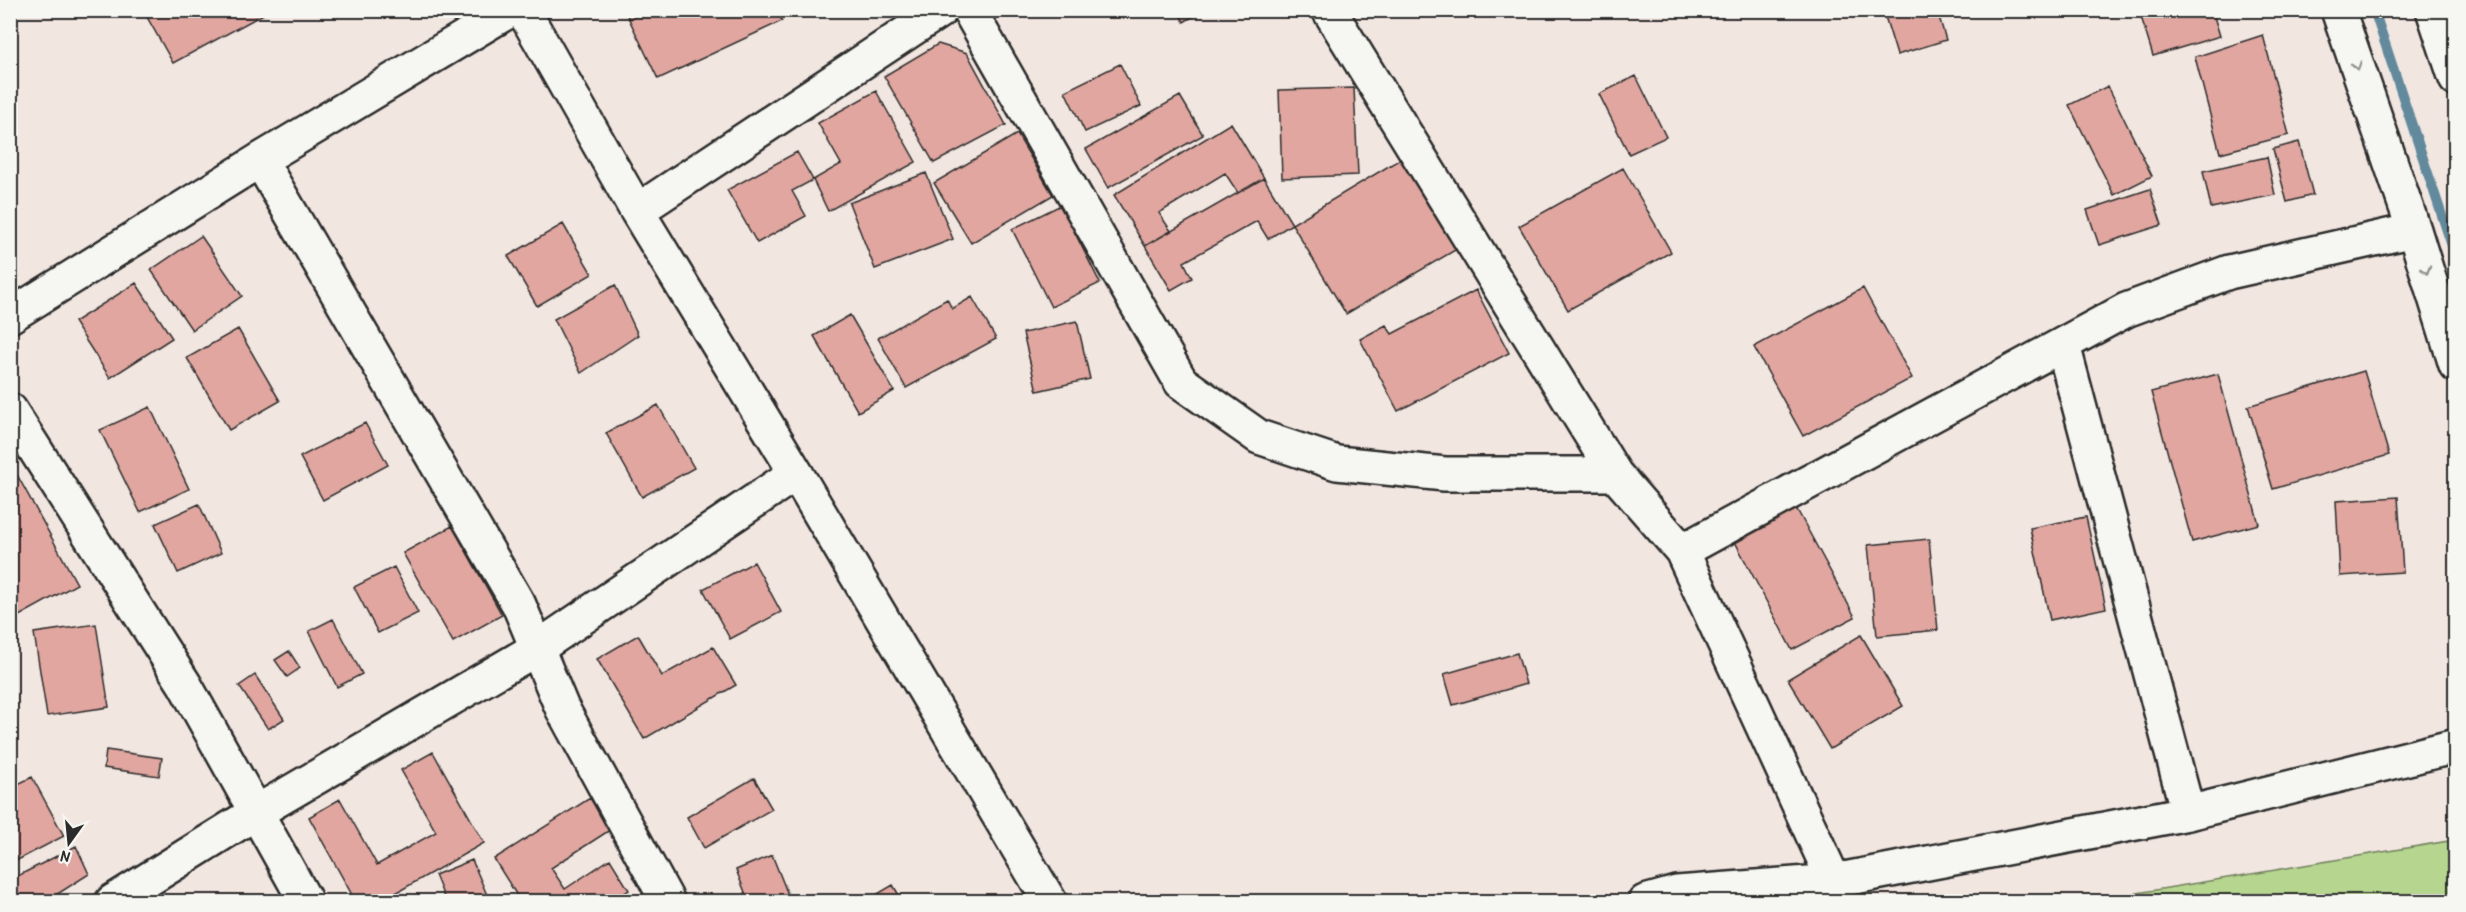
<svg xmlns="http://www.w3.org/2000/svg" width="2466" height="912" viewBox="0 0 2466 912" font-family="'Patrick Hand',sans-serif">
<rect width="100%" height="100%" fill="#f2e6e1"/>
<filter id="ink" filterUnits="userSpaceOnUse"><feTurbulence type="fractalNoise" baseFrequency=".0167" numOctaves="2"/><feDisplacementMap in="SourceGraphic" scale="12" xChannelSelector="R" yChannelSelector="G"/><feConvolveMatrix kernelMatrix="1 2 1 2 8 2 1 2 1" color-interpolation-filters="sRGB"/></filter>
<g filter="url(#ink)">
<path fill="#b6d68f" stroke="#70805d" stroke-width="1.5" d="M2455,840V901H2089Z"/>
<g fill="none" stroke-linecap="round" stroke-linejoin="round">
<path stroke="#628a9c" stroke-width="10" d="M2374,10L2456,258"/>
</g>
<path fill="#e0a69f" stroke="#2b2b2b" stroke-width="1.5" d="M143,10H271L173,63Z
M624,10H646L629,19Z
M646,10H776L782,21L658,79L629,19Z
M1177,10H1204L1184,22Z
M1883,10H1937L1946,40L1897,55Z
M2139,10H2212L2220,36L2153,56Z
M2263,35L2289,135L2220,153L2195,57Z
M938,44L967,53L1006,125L934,163L884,76Z
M1120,64L1141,106L1085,132L1065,91Z
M1636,76L1666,137L1629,154L1599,94Z
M2108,86L2152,176L2114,195L2069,105Z
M1354,88L1358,175L1282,178L1279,90Z
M876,91L916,162L828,211L813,180L841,164L818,123Z
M1180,96L1203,135L1108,188L1086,149Z
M1231,123L1264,178L1238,193L1225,173L1159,213L1171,231L1145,246L1114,195Z
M1017,134L1053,195L971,243L934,183Z
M2299,142L2313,195L2287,202L2273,149Z
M797,152L813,180L792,191L806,216L757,243L727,190Z
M1407,155L1462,246L1346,314L1292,224Z
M2267,157L2275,195L2211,208L2203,171Z
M1623,168L1671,252L1568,310L1519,226Z
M926,173L953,239L875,269L849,203Z
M1264,178L1292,224L1268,239L1257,221L1184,262L1192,278L1171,290L1145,246Z
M2150,189L2162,225L2099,245L2087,210Z
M1061,205L1100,283L1051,307L1012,229Z
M563,224L592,274L537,306L508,256Z
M201,236L242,296L192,330L151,270Z
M136,283L172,338L110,378L74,322Z
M615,285L638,335L581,373L554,319Z
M1863,288L1912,378L1803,436L1754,347Z
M1476,290L1509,353L1398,411L1360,339L1386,325L1392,334Z
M972,297L996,339L906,388L878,338L947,299L952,309Z
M850,315L894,391L858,412L814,336Z
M1077,321L1090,379L1037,391L1023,333Z
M238,329L280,401L229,430L187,358Z
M2364,371L2389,455L2273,489L2248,406Z
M2218,374L2259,524L2192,542L2151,392Z
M658,405L694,468L642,497L606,433Z
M150,407L189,489L140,512L100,430Z
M365,423L388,465L323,500L300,457Z
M15,471L77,584L10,621V474Z
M2398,497L2403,572L2340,576L2336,501Z
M199,504L221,553L178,573L155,524Z
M1794,504L1855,617L1792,650L1732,536Z
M2086,517L2106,608L2050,620L2030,528Z
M452,526L502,615L453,642L403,553Z
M1929,539L1938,630L1877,636L1868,545Z
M754,562L781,612L730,639L703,589Z
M394,567L418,613L378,633L354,587Z
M333,619L362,674L337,687L309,631Z
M96,624L109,707L47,716L34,633Z
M638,635L662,676L713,647L736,685L644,739L597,659Z
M1861,635L1903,706L1830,749L1788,679Z
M289,651L300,668L287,677L275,660Z
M1517,653L1526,684L1453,705L1444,674Z
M255,675L284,719L268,729L239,686Z
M106,750L162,758L159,776L104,768Z
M433,752L484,843L380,902H356L309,817L340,799L377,865L436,832L401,770Z
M32,777L64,836L10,864V788Z
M754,778L772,809L704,848L687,817Z
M590,798L610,830L551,868L565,889L610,859L629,890L611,902H521L494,859Z
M76,846L89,874L45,902H10V880Z
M772,855L791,902H749L736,870Z
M472,860L490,902H446L435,875Z
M893,885L903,902H870L869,899Z
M290,890L296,902H268Z"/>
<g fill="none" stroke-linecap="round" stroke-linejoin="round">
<g stroke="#2b2b2b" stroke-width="38">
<path id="minor" d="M523,10L637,211L796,473L1050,902
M969,10L1181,382L1259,437L1337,463L1445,474H1615
M1329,10L1615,474L1682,551L1834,881
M2338,10L2414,230L2456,365
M260,160L519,605L562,708L668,902
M637,211L941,10
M10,316L260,160L510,10
M2063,345L2188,813
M10,410L185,685L306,902
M1682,551L2126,310L2229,272L2414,230
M112,902L255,813L536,649L796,473
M1645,902L1677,893L1834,881L2188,813L2456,746"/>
</g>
<g stroke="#2b2b2b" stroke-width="38">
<path id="highway" d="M2433,10L2456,79"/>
</g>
<use href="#minor" stroke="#f6f6f2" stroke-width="33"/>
<use href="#highway" stroke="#f6f6f2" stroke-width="33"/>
</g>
<defs><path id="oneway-chevron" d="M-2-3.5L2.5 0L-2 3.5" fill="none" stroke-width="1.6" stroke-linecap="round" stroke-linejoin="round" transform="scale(1.5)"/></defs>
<g stroke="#90908e">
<use href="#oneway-chevron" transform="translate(2357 66) rotate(71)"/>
<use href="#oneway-chevron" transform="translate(2426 270) rotate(73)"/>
</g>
</g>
<rect width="2466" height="912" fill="none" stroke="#f6f6f2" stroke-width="36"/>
<rect x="18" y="18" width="2430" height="876" fill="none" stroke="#2b2b2b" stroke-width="2" filter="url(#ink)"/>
<g transform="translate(69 843) rotate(195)" stroke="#f6f6f2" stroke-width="4.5" paint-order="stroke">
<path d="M0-4.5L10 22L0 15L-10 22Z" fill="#2b2b2b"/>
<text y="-9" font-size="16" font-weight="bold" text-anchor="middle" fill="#2b2b2b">N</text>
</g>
</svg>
